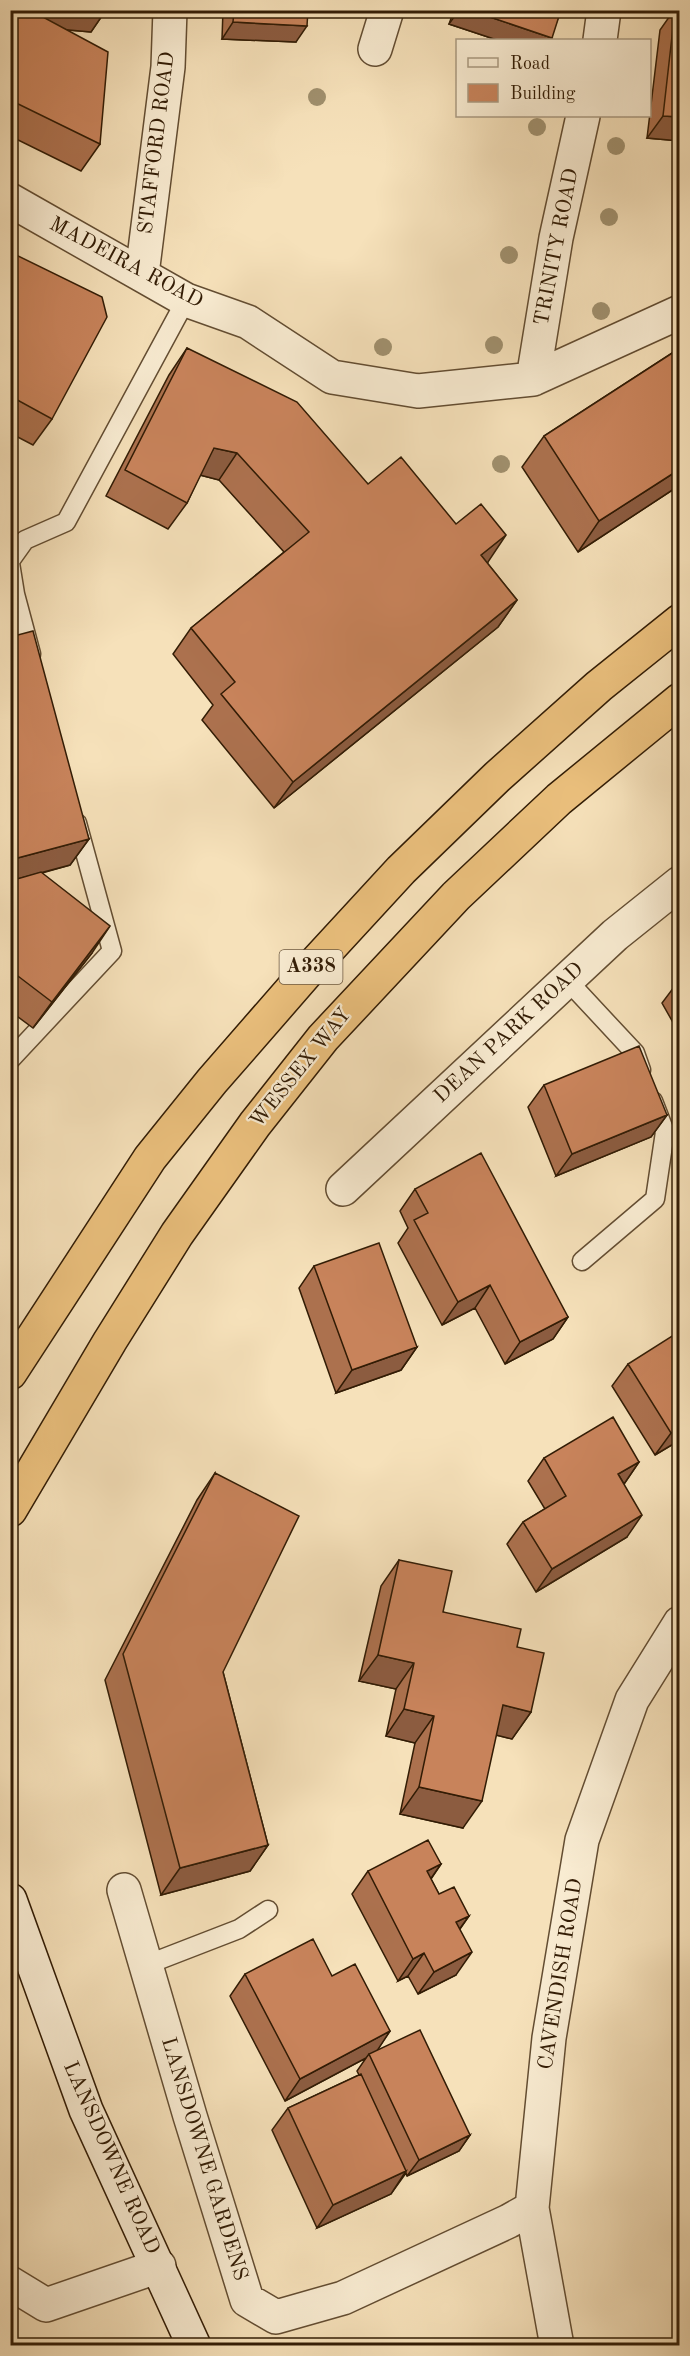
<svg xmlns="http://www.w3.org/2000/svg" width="690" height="2356" viewBox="0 0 690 2356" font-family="'Old Standard TT',serif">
<rect width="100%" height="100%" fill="#f6e1ba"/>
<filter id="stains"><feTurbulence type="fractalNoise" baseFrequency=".00333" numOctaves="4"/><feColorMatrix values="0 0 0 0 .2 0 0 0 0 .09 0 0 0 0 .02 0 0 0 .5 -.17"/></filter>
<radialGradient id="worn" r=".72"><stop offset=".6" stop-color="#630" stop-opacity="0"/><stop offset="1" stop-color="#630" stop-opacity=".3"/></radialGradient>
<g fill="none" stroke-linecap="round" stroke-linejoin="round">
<g stroke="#634d32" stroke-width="21">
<path id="service" d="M10,561L25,540L66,522L186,300
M10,563L15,594L31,654
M567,980L635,1053L641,1070
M10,1060L112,951L77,823
M582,1261L655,1199L665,1132L653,1101
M146,1965L239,1929L268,1910"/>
</g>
<g stroke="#634d32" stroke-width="36">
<path id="minor" d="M600,40L604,10
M375,49L387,10
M10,200L186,300L248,322L332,377L418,391L533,379L680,312
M142,274L168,67L170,10
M533,379L556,238L583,116
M343,1189L615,935L680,883
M124,1890L190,2116L247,2300L276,2317L343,2298L509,2221L532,2208
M10,2283L46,2305L159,2266
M557,2346L532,2208L549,2038L582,1840L632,1700L680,1623"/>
</g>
<g stroke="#321c05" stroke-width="36">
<path id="secondary" d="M10,1900L86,2110L194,2346"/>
</g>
<g stroke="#321c05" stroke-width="36">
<path id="trunk" d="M10,1373L150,1158L212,1081L307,972L401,870L497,777L599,686L680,621
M10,1510L110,1341L177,1234L255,1124L323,1038L456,896L559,799L680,700"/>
</g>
<use href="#service" stroke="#f9ecd2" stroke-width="18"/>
<use href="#minor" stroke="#f9ecd2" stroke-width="33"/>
<use href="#secondary" stroke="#f9ecd2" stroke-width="33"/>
<use href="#trunk" stroke="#ebc07d" stroke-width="33"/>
</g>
<g fill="#a0906e">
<circle cx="317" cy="97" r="9"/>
<circle cx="537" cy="127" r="9"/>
<circle cx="616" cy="146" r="9"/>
<circle cx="609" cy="217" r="9"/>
<circle cx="509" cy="255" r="9"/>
<circle cx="601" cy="311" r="9"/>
<circle cx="494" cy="345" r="9"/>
<circle cx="383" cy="347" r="9"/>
<circle cx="501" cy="464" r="9"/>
</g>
<path fill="#ac714e" stroke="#321c05" stroke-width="1.5" d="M10,10L37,14V10H106L91,32L67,30L100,144L81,171L10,136Z
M223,10H308L296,42L222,39Z
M454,10H561L550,40H497L449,24Z
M674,10H680V141L647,138L660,30Z
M10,252L52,419L33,445L10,433Z
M187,348L368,484L456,524L488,562L487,563L517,600L498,627L274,808L202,720L213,705L173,654L191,628L284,552L219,480L200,475L187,503L168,529L106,496L169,375Z
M680,348V485L578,552L522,467L544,436Z
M10,637L89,839L70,865L42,873L92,953L33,1028L10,1011Z
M680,979V1035L662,1003Z
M544,1085L667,1115L651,1137L556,1176L528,1107Z
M415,1189L568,1317L553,1339L505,1364L475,1308L442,1325L398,1243L408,1228L400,1211Z
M314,1266L417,1347L401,1370L336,1393L299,1288Z
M628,1364L680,1440L655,1455L612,1386Z
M544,1458L639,1462L624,1484L627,1537L536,1592L507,1544L523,1522L545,1509L528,1481Z
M215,1473L223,1672L268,1845L250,1871L161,1895L105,1680L197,1500Z
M399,1560L443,1612L517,1647L531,1712L512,1739L496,1735L463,1828L400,1814L415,1743L386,1736L396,1689L359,1681L381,1586Z
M441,1864L431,1879L439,1894L469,1916L460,1929L456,1975L418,1994L408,1976L398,1981L352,1894L368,1871Z
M245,1974L332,1976L390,2031L377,2050L470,2135L459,2151L407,2176L406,2173L391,2194L317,2228L272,2130L288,2108L359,2075L357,2071L366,2058L285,2101L230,1996Z"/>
<path fill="#8c5c40" stroke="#321c05" stroke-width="1.5" d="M47,10H106L91,32L36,27Z
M459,10H469L552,38L550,40H497L449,24Z
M233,22L307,26L296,42L222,39Z
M663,116L680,117V141L647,138Z
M214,448L237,453L219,480L196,474Z
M680,469V485L578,552L599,521Z
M506,535L488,562L462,582L481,555Z
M517,600L498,627L274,808L293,782Z
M89,839L70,865L10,881V860Z
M110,926L92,953L33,1028L52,1002Z
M667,1115L651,1137L556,1176L572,1154Z
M490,1285L475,1308L442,1325L458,1302Z
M568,1317L553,1339L505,1364L520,1342Z
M417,1347L401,1370L336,1393L352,1370Z
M680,1427V1440L655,1455L671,1433Z
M639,1462L624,1484L618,1474Z
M642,1515L627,1537L536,1592L552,1569Z
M378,1655L414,1663L396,1689L359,1681Z
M503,1705L531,1712L512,1739L484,1732Z
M404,1709L434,1716L415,1743L386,1736Z
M419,1787L482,1801L463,1828L400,1814Z
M268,1845L250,1871L161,1895L180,1868Z
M441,1864L425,1887L427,1871Z
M469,1916L453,1938L456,1922Z
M472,1952L456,1975L418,1994L434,1972Z
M424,1953L408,1976L398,1981L413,1959Z
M390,2031L375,2054H369L366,2058L285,2101L300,2079Z
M470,2135L459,2151L407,2176L419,2160Z
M406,2171L391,2194L317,2228L333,2205Z"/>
<path fill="#c8835b" stroke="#321c05" stroke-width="1.5" d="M10,10H30L108,52L100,144L10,100Z
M234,10H308L307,26L233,22Z
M469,10H561L552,38Z
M675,10H680V117L663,116Z
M10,252L102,297L107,317L52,419L10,396Z
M187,348L297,402L368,484L401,457L456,524L481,504L506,535L481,555L517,600L293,782L221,694L235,682L191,628L309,532L237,453L214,448L187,503L125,470Z
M680,348V469L599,521L544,436Z
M33,631L89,839L10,860V637Z
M41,872L110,926L52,1002L10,970V933L14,928L10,916V881Z
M639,1046L667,1115L572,1154L544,1085Z
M481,1153L568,1317L520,1342L490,1285L458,1302L414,1220L428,1213L415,1189Z
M379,1243L417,1347L352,1370L314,1266Z
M680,1331V1427L671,1433L628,1364Z
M613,1417L639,1462L618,1474L642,1515L552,1569L523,1522L566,1496L544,1458Z
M215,1473L299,1516L223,1672L268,1845L180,1868L123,1654Z
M399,1560L452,1571L443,1612L521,1629L517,1647L544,1653L531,1712L503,1705L482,1801L419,1787L434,1716L404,1709L414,1663L378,1655Z
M428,1840L441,1864L427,1871L439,1894L454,1887L469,1916L456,1922L472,1952L434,1972L424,1953L413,1959L368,1871Z
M313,1939L332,1976L355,1964L390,2031L300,2079L245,1974Z
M420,2030L470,2135L419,2160L369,2054Z
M361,2074L406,2171L333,2205L288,2108Z"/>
<g text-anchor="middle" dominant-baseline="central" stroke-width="4.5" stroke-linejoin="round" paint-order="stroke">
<rect fill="#f9ecd2" stroke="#6e5a42" stroke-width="1.5" x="279.5" y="950" width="63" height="34" rx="4.5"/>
<g font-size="20" font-weight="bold" fill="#321c05">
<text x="311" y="967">A338</text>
</g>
<g font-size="21" fill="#321c05" stroke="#f9ecd2">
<text transform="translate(157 143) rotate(-83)">STAFFORD ROAD</text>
<text transform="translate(557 247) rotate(-79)">TRINITY ROAD</text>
<text transform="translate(126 263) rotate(28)">MADEIRA ROAD</text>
<text transform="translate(509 1033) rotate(-43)">DEAN PARK ROAD</text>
<text transform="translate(301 1068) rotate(-51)">WESSEX WAY</text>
<text transform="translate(561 1974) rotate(-81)">CAVENDISH ROAD</text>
<text transform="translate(111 2158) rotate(66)">LANSDOWNE ROAD</text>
<text transform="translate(204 2159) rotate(73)">LANSDOWNE GARDENS</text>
</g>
</g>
<rect width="690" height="2356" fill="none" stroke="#f6e1ba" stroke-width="36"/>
<rect x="12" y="12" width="666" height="2332" fill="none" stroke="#321c05" stroke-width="3"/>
<rect x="18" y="18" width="654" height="2320" fill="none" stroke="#321c05" stroke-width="1.5"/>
<rect x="456" y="39" width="195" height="78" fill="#f9ecd2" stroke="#a99980" stroke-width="1.5"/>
<rect x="468" y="58" width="30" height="9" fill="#f9ecd2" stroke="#a99980" stroke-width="1.5"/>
<text x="510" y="69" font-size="18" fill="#321c05">Road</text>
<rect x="468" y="84" width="30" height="18" fill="#c8835b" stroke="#a99980" stroke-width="1.5"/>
<text x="510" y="99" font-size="18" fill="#321c05">Building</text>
<rect width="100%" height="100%" filter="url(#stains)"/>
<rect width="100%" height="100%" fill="url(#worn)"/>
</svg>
